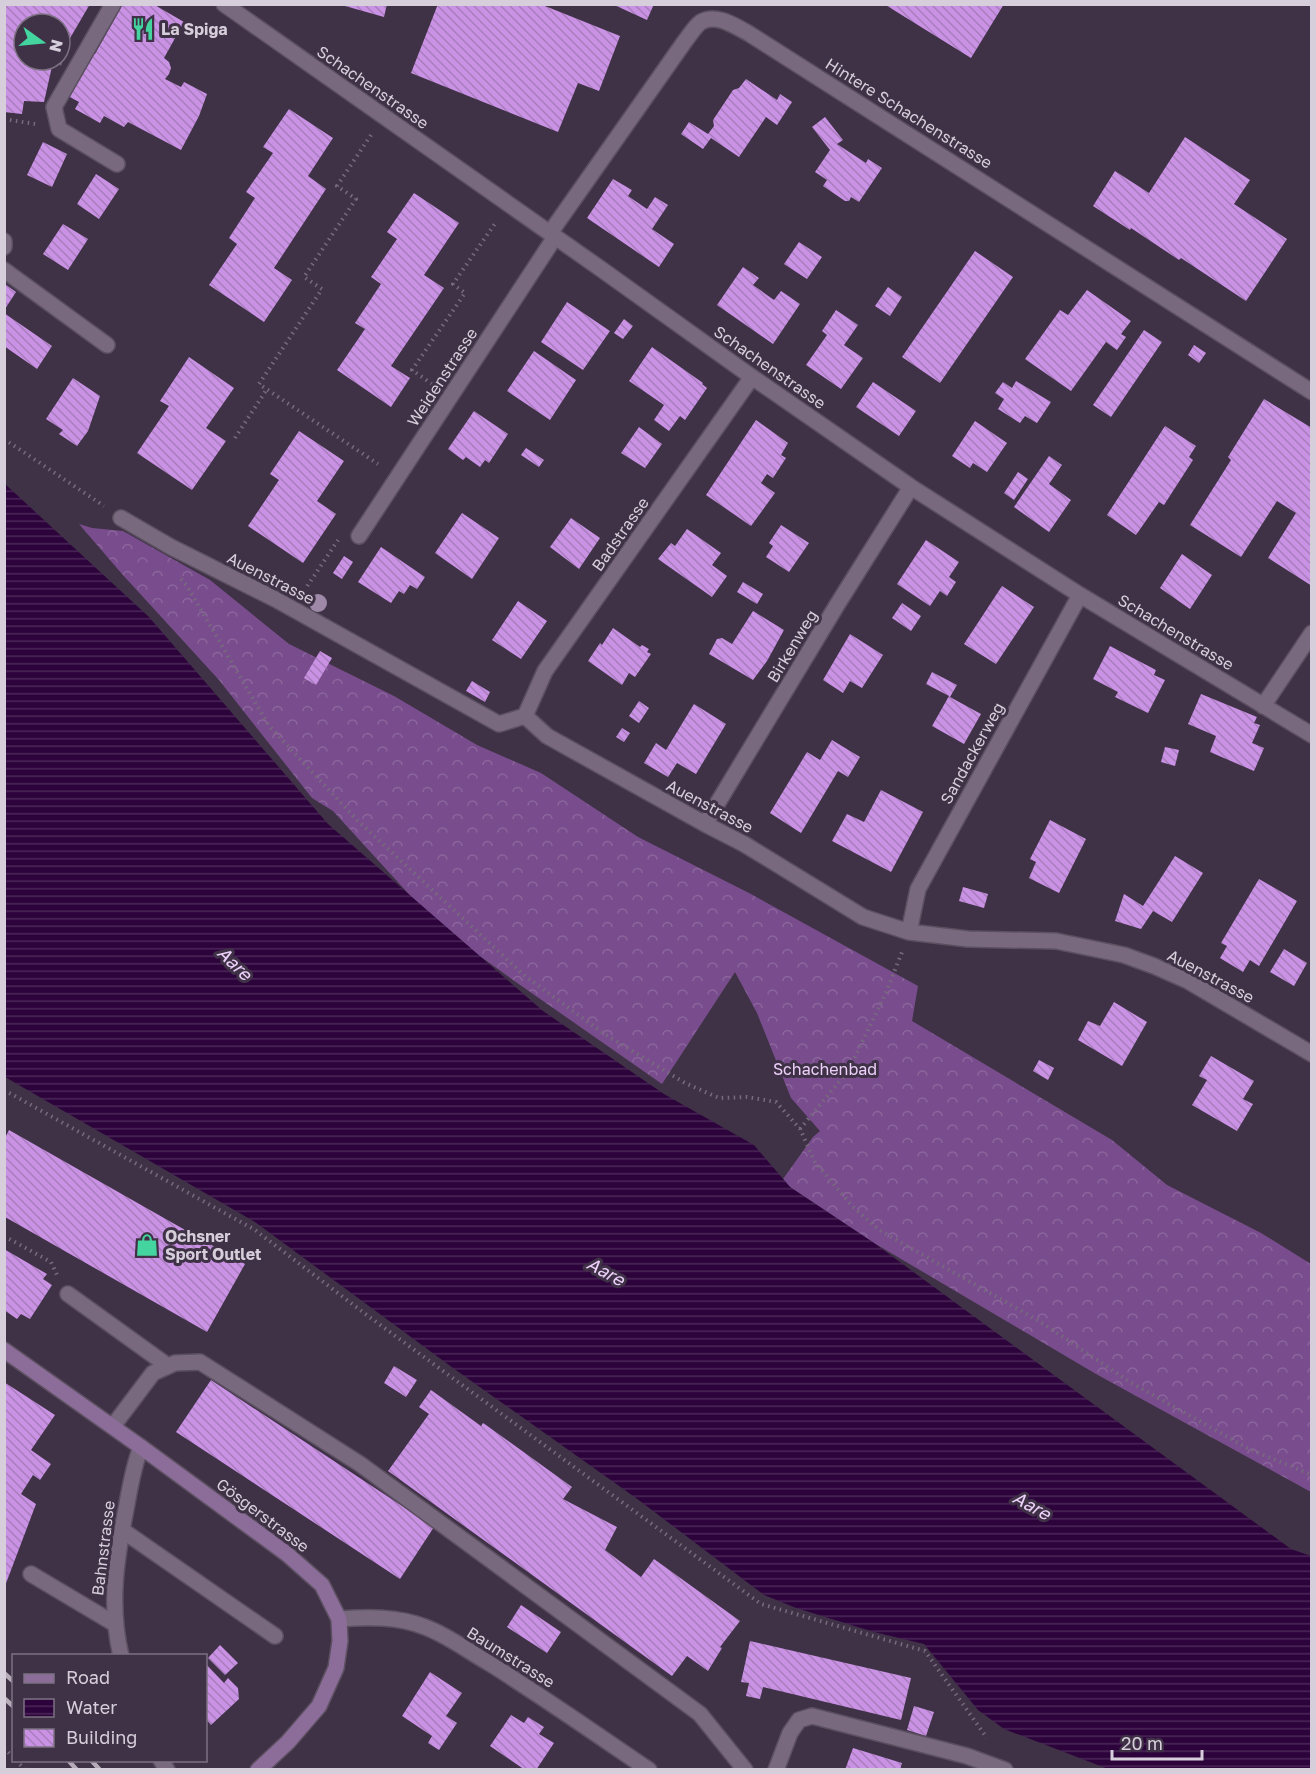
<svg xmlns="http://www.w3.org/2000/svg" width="1316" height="1774" viewBox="0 0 1316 1774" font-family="'Golos Text',sans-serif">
<defs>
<pattern id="forest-crowns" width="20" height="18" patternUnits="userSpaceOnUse" patternTransform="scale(1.5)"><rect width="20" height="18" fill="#794d8d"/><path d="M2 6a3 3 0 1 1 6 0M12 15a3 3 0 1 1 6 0" fill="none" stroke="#8b659c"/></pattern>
<pattern id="water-rules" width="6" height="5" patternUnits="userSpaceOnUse" patternTransform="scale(1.5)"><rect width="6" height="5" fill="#2d033c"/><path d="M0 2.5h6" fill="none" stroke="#4b2758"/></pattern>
<pattern id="building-back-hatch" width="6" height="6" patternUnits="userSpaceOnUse" patternTransform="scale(1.5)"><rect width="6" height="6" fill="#ca92e5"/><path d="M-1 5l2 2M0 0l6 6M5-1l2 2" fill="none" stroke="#a87dbc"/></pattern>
</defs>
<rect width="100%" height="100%" fill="#3f3246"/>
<path fill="url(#forest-crowns)" d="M79,524L92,528L123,531L210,580L289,644L394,696L477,745L541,773L638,837L749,893L918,986L912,1021L1112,1140L1167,1185L1261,1233L1311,1264V1492L1096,1374L874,1243L790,1187L783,1179L813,1137L820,1131L791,1098L757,1013L735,972L662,1084L513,980L438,926L333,811L312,798L219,680L122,574Z"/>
<path fill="url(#water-rules)" d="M4,483L149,617L328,824L543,1011L664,1094L754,1145L790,1187L874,1243L1291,1549L1311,1556V1769H1108L1004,1729L978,1710L924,1644L874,1632L796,1608L764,1595L636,1498L453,1368L255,1222L5,1077Z"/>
<path fill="url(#building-back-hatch)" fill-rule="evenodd" d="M4,4H90L66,45H64L61,66L60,63L53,62L44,102L24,101L22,114L4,112ZM24,24H60V60H24Z
M123,4H153L184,22L164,58L169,62L171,68L169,74L165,79L181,87L184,82L207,94L199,116L181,150L128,122L124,127L104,116L100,123L75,109L79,102L66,95L90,51L95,54Z
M338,4H387L384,17Z
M438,4H540L620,36L599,91L578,83L558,132L411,73Z
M612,4H654L647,20Z
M884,4H1004L971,58Z
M746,79L777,100L780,94L792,102L777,125L766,117L739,157L711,138L703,149L681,134L689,122L708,134L714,126L713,120L733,90L739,88Z
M289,109L333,138L308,176L326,189L274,268L292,280L264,322L209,285L237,244L229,238L255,198L246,192L273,153L263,147Z
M825,117L843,140L837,144L866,163L868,159L882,168L859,202L851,197L849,201H845L823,186L827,180L815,172L830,150L812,127Z
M1185,137L1250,180L1234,204L1287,239L1246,301L1181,258L1179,260L1131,228L1130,230L1093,206L1115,171L1149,193Z
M43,142L67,154L52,187L27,175Z
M96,174L119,189L99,219L77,204Z
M613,179L632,190L628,196L647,209L655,197L668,205L652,229L674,244L659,267L587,218Z
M414,193L459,223L424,275L444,288L391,366L410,378L391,407L337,370L365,329L355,323L381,284L371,277L397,239L387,232Z
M63,224L88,239L68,270L43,254Z
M799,242L822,257L807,279L784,264Z
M975,251L1013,277L940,383L902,357Z
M743,267L759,278L753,285L774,300L781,291L800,304L773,344L717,305Z
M5,284L16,292L5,309Z
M888,287L902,297L890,316L875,306Z
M1087,290L1131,321L1121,334L1126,337L1117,350L1106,342L1071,391L1025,359L1060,310L1068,315Z
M567,302L610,331L583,370L541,342Z
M836,310L858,325L844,345L863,358L841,389L806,365L827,335L822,331Z
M4,313L52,346L37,369L4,346Z
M624,319L633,326L623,339L614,333Z
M1144,330L1162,342L1111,417L1093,405Z
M1194,345L1206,353L1199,363L1188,355Z
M652,347L703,383L702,384L707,388L685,420L680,416L669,431L654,420L664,405L629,381Z
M534,351L576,380L550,420L507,391Z
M189,357L234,388L206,428L226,441L192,490L137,453L169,406L160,401Z
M73,378L100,396L88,431L77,446L59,434L63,430L46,419Z
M1016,381L1051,402L1037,423L1025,416L1020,423L998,409L1004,399L995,393L1003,382L1012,388Z
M873,382L916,411L899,436L856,407Z
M1264,399L1312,428V586L1268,558L1296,513L1277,501L1241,557L1190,525L1231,460L1228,457Z
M474,411L508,434L489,463L485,460L480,467L466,457L463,460L448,449Z
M756,420L788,443L781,455L786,458L773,478L767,474L761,483L775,493L751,526L706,495Z
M975,421L1007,443L987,472L973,463L970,468L952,456Z
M1165,426L1196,446L1189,457L1193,460L1164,505L1159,502L1136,535L1107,515Z
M639,427L662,444L645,468L621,453Z
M299,431L344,461L317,501L336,514L303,563L248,526L279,480L270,474Z
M526,448L544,460L539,467L521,455Z
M1049,456L1062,465L1049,484L1071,500L1049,532L1014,507Z
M1018,472L1028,479L1014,500L1004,493Z
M462,513L499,538L472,579L435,553Z
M571,518L600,538L579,569L550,547Z
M781,525L809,543L789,572L766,557L773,546L769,543Z
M687,529L721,553L712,565L727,576L712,597L658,559L671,543L675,546Z
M926,540L959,562L949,577L956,582L947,596L940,591L930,606L897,584Z
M381,547L425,577L417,589L410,585L404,594L399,591L391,603L358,582Z
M1182,554L1212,575L1190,609L1160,588Z
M344,556L353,562L342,579L333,573Z
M743,582L763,594L757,604L737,592Z
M1002,586L1034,607L996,664L964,644Z
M518,601L547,621L521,659L492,640Z
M902,603L921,616L911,631L892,618Z
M753,611L784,630L767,661L753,680L709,654L717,639L722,638L732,644Z
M613,628L640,647L642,645L649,649L647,652L651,654L635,677L629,673L622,685L588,661L600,643L602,645Z
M850,634L883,655L862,688L850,681L843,693L823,680Z
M1110,646L1156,670L1154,675L1165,680L1148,713L1115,697L1118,692L1093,679Z
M320,651L332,658L316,685L304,678Z
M932,672L957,685L950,697L981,714L964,744L932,726L949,696L926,684Z
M472,681L490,692L485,702L466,691Z
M1201,694L1257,717L1254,723L1260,725L1252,743L1264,748L1254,771L1210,752L1216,736L1188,724Z
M639,701L649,708L639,723L629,716Z
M694,704L726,724L696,774L677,763L668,777L644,763L656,743L666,750Z
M622,728L630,733L624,742L616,737Z
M832,740L860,757L848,777L838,771L801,833L770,813L807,752L820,760Z
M1165,747L1179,750L1175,766L1161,762Z
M881,790L923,812L891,872L832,841L847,814L864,822Z
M1050,820L1086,839L1059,893L1029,878L1036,862L1030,859Z
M1175,856L1203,873L1172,922L1153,911L1141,929L1115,921L1124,894L1143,906Z
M1259,879L1297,901L1259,966L1250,960L1243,972L1220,958L1227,946L1221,943Z
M963,887L988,894L984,908L959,901Z
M1284,949L1307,963L1294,986L1270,972Z
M1114,1002L1147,1022L1122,1066L1078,1040L1088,1021L1100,1026Z
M1211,1056L1254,1081L1243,1099L1253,1104L1237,1131L1192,1105L1207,1080L1199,1076Z
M1039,1060L1054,1068L1048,1080L1033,1071Z
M9,1130L245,1264L207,1332L5,1217V1138Z
M4,1249L47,1274L43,1279L52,1285L30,1319L21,1314L17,1319L4,1310Z
M394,1366L417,1380L406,1397L384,1383Z
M211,1380L434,1527L400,1579L176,1432Z
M4,1382L55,1415L31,1450L51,1464L40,1480L33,1475L21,1494L36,1504L5,1586Z
M431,1390L481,1426L483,1423L486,1425L572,1487L563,1499L617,1527L605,1550L641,1577L654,1559L740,1621L720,1647L722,1648L708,1671L687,1656L672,1676L388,1471L429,1414L419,1407Z
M521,1605L561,1632L547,1653L507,1627Z
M750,1641L911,1678L901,1720L763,1687L760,1699L746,1696L749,1683L741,1682Z
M220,1645L238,1663L225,1675L208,1658Z
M206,1664L224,1683L228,1678L238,1688L239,1699L211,1725L206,1719Z
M430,1672L462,1693L446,1716L457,1723L439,1750L428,1743L432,1736L402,1716Z
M914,1706L934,1712L926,1736L907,1730Z
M511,1715L524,1723L528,1717L544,1727L539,1734L554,1743L536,1770H525L490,1746Z
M853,1748L902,1763L900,1770H845Z"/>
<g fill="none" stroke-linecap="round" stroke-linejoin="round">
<g stroke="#5b4f60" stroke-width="18">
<path id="lane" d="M113,4L54,107L59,129L117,164
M4,241V247
M4,270L107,345
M121,518L171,547L275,599L499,724L525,716
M359,536L555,237
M68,1294L168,1366
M113,1426L153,1373L175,1363L200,1362L360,1464L700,1714L745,1770
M122,1530L275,1636
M31,1574L115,1624
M776,1770L790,1733L799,1720L812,1716L967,1756L1005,1770"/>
</g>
<g stroke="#5b4f60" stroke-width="18">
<path id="street" d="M224,4L601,269L752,377L911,487L1080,595L1312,735
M550,233L685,41C690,35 695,26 701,22C716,13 735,26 748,33L1312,392
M752,377L545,671L525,716L547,736L705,824L744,844L863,917L909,932L968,939L1056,941L1124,955L1154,966L1188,981L1312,1054
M1263,706L1312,633
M705,824L837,605L911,487
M909,932L918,889L1080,595
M339,1619C368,1617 397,1616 425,1627C447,1635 468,1651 489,1663C543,1697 596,1734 649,1770
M121,1656C109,1605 116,1560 126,1509C130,1488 133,1467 141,1447
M161,1760L167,1770"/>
</g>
<g stroke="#5b4f60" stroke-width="18">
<path id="secondary" d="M4,1350L141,1447L287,1554L322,1585L339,1619L340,1641L336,1668L319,1706L288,1742L258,1770"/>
</g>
<path stroke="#776b7d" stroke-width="4" stroke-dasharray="1.5 4.5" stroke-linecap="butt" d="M4,119L35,124
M371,135L337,186L356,199L304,277L322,289L259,384L378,464
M432,384L412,370L465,293L453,284L496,222
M235,438L267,389
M4,439L104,506
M181,579L187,586L269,726L358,821L525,976L603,1033L685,1083L719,1098L747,1097L776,1102L800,1129L815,1162L852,1206L879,1230L1039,1321L1130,1382L1249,1449L1312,1475
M304,591L338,540
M4,1090L255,1230L368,1316L761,1604L925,1651L987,1738
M800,1129L848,1071L885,995L902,952
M4,1236L51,1262L57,1275
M4,1748L14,1758
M16,1760L25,1770"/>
<use href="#lane" stroke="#78697f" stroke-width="15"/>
<use href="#street" stroke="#78697f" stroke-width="15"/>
<use href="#secondary" stroke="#8c6d9a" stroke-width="15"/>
<path stroke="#b4aab8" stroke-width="4.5" d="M4,1673L14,1682
M4,1698L14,1707
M68,1760L77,1770
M91,1760L100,1770"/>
</g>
<circle fill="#9e89a9" cx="318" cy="603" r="9"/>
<defs>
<g id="restaurant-bare" transform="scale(1.8)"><path d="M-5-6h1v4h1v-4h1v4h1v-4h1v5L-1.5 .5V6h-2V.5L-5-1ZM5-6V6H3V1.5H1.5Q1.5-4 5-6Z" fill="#44d49f" stroke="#3f3246" stroke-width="2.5" paint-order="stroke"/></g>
<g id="shop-bare" transform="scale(1.8)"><path d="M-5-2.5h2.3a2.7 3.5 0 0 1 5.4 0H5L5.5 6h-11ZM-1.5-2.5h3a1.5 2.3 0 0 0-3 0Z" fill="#44d49f" stroke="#3f3246" stroke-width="2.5" paint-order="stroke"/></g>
</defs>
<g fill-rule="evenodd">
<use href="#restaurant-bare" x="143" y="29"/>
<use href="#shop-bare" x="147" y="1245"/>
</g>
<g text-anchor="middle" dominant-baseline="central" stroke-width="6" stroke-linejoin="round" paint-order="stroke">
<g font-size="16" font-weight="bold" fill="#d7cedb" stroke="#3f3246" text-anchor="start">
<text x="161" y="29">La Spiga</text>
<text x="165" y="1236">Ochsner<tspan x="165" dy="18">Sport Outlet</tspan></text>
</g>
<g font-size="16" fill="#d7cedb" stroke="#3f3246">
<text transform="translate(373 87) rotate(35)">Schachenstrasse</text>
<text transform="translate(909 113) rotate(32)">Hintere Schachenstrasse</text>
<text transform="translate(770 367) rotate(35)">Schachenstrasse</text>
<text transform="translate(442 377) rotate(-57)">Weidenstrasse</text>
<text transform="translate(620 534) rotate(-55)">Badstrasse</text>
<text transform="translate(271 578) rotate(27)">Auenstrasse</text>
<text transform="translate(1176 632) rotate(31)">Schachenstrasse</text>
<text transform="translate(792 646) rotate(-59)">Birkenweg</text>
<text transform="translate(972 753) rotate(-61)">Sandackerweg</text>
<text transform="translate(710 806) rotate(28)">Auenstrasse</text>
<text transform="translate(1211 976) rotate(28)">Auenstrasse</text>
<text transform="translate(263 1515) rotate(37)">Gösgerstrasse</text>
<text transform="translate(103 1548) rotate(-83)">Bahnstrasse</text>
<text transform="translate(511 1657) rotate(32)">Baumstrasse</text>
</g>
<g font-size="16" fill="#ecd0fa" stroke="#3f3246">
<text x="825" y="1069">Schachenbad</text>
</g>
<g font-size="18" font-style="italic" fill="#edd1fb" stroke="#3f3246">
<text transform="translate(235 963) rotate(44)">Aare</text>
<text transform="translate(606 1271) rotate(29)">Aare</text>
<text transform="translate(1032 1505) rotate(29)">Aare</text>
</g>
</g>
<rect width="1316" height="1774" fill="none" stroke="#d7cedb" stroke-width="12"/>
<rect x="12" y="1654" width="195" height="108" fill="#3f3246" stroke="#7c7082" stroke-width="1.5"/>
<rect x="24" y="1674" width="30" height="9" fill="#8c6d9a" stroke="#7c7082" stroke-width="1.5"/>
<text x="66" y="1684" font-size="18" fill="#d7cedb">Road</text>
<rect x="24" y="1699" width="30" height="18" fill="url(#water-rules)" stroke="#7c7082" stroke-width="1.5"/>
<text x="66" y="1714" font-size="18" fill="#d7cedb">Water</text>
<rect x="24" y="1729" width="30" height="18" fill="url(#building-back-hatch)" stroke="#7c7082" stroke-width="1.5"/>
<text x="66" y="1744" font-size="18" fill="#d7cedb">Building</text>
<g transform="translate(42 42) rotate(105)"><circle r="28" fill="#3f3246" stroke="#7c7082" stroke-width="1.5"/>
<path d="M0-4.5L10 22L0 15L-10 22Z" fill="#44d49f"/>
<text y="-9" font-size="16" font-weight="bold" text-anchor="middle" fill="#d7cedb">N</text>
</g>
<path d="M1112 1750v9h90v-9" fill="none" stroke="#d7cedb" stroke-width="3"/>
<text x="1121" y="1750" font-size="18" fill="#d7cedb" stroke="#3f3246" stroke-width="4.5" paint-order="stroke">20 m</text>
</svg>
